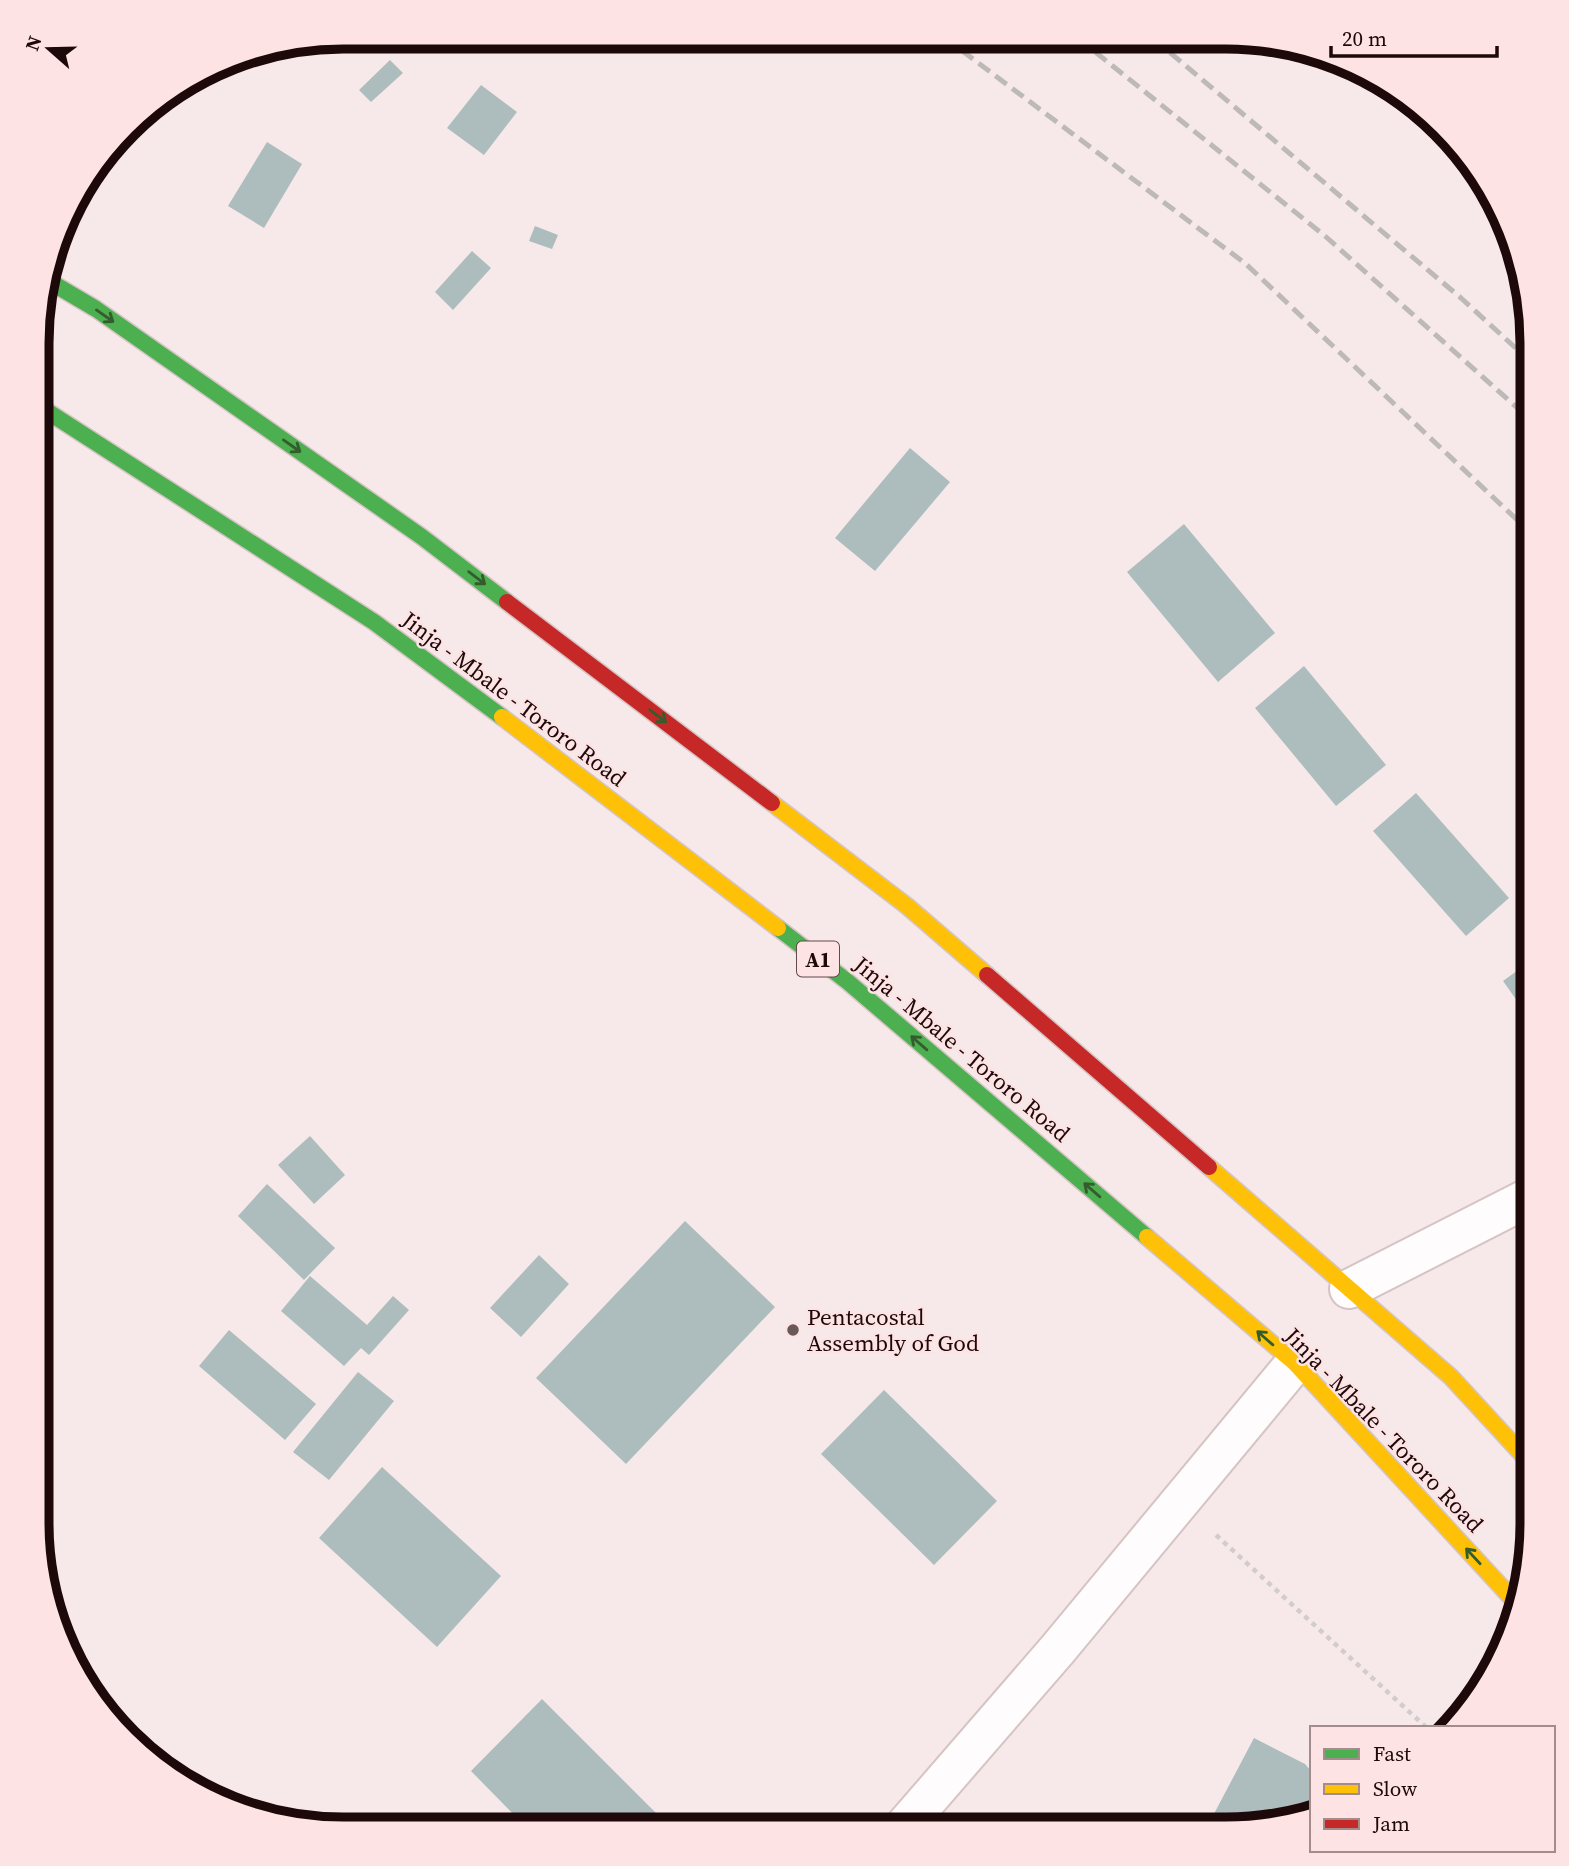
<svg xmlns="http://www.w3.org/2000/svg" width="1569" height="1866" viewBox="0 0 1569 1866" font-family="'Source Serif 4',serif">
<rect width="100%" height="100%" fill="#f7e9e9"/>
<path fill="#adbdbe" d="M390,60L403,73L371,102L359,90Z
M481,85L517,112L484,155L447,128Z
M267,142L302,164L264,228L228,206Z
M535,226L558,235L552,249L529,241Z
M472,251L491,268L453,310L435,292Z
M910,448L950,482L875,571L835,538Z
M1184,524L1275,633L1218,682L1127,572Z
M1304,666L1386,765L1336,806L1255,708Z
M39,697L51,709L39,723Z
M1416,793L1509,898L1466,936L1373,831Z
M1532,960V1022L1503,981Z
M310,1136L345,1175L314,1204L278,1165Z
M267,1184L335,1248L304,1280L238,1216Z
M685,1221L775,1307L626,1464L536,1378Z
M539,1255L569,1284L521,1337L490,1308Z
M310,1276L367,1325L393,1296L409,1310L369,1355L361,1348L344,1366L281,1311Z
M229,1330L316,1404L285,1440L199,1366Z
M358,1372L394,1401L329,1480L293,1452Z
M884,1390L997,1501L934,1565L821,1454Z
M382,1467L501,1576L437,1647L319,1538Z
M542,1699L672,1829H528L471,1771Z
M1254,1738L1305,1764L1312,1772V1808L1245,1829H1206Z"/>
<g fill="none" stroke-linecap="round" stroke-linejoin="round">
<g stroke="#d6c4c4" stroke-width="42">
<path id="street" d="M1349,1289L1532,1196
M903,1828L1058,1649L1295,1363"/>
</g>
<g stroke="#d6c4c4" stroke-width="19">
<path id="fast" d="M47,280L96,309L422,537L507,602
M39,406L374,622L502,717
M778,928L848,982L1147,1237"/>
</g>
<g stroke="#d6c4c4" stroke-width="19">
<path id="slow" d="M502,717L778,928
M772,803L907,906L987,975
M1209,1167L1451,1377L1532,1465
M1147,1237L1295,1363L1519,1606"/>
</g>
<g stroke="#d6c4c4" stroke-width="19">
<path id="jam" d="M507,602L772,803
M987,975L1209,1167"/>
</g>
<path stroke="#d2cccc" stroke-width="4.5" stroke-dasharray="5 5" stroke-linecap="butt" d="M1216,1535L1427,1728"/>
<use href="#street" stroke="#fefcfc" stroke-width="38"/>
<use href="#fast" stroke="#4caf50" stroke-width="16"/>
<use href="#slow" stroke="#ffc107" stroke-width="16"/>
<use href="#jam" stroke="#c62828" stroke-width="16"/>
<path stroke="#bdb9b9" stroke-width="5" stroke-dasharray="14 7" stroke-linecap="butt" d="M945,38L1246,264L1532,534
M1079,39L1325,236L1532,421
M1154,39L1461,298L1532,363"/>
</g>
<defs><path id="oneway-shaft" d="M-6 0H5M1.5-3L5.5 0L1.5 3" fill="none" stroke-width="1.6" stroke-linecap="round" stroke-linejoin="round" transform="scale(1.75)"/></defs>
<g stroke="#355c2d">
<use href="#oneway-shaft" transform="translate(105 316) rotate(35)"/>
<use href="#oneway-shaft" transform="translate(292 446) rotate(35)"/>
<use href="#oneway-shaft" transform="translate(477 578) rotate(37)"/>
<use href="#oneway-shaft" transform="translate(658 716) rotate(37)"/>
<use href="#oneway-shaft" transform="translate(919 1043) rotate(-139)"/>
<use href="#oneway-shaft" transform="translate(1092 1190) rotate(-139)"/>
<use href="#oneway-shaft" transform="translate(1265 1338) rotate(-139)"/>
<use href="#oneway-shaft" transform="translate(1473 1556) rotate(-133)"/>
</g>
<circle fill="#6a5758" stroke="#fde3e3" stroke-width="2.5" cx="793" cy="1330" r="7"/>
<g text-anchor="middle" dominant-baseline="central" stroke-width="5" stroke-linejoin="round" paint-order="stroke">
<rect fill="#fde3e3" stroke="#614a4b" stroke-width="2" x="797" y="941.5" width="42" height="35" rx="5"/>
<g font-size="21" font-weight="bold" fill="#1e090a">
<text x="818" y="959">A1</text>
</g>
<g font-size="23" fill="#1e090a" stroke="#fde3e3">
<text transform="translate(514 699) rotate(37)">Jinja - Mbale - Tororo Road</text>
<text transform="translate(962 1049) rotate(40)">Jinja - Mbale - Tororo Road</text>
<text transform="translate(1384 1430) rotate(46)">Jinja - Mbale - Tororo Road</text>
</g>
<g font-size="23" fill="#1e090a" stroke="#fde3e3" text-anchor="start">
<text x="807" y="1317">Pentacostal<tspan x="807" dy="26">Assembly of God</tspan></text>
</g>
</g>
<path d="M0 0H1569V1866H0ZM343 49H1226A294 294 0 0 1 1520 343V1523A294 294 0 0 1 1226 1817H343A294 294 0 0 1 49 1523V343A294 294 0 0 1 343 49Z" fill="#fde3e3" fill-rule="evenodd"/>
<path fill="none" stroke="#1e090a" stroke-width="9" d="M343 49H1226A294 294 0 0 1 1520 343V1523A294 294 0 0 1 1226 1817H343A294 294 0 0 1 49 1523V343A294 294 0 0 1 343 49Z"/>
<rect x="1310" y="1726" width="245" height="126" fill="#fde3e3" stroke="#a48c8c" stroke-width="2"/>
<rect x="1324" y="1749" width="35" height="10" fill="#4caf50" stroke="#a48c8c" stroke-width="2"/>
<text x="1373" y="1761" font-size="21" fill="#1e090a">Fast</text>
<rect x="1324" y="1784" width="35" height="10" fill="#ffc107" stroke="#a48c8c" stroke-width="2"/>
<text x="1373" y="1796" font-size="21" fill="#1e090a">Slow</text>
<rect x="1324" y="1819" width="35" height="10" fill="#c62828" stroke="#a48c8c" stroke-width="2"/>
<text x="1373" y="1831" font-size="21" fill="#1e090a">Jam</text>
<g transform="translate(49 49) rotate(290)" stroke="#fde3e3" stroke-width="5" paint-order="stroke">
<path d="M0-5L12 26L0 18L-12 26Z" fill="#1e090a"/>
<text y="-10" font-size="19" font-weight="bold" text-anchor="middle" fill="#1e090a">N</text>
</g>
<path d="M1331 46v10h166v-10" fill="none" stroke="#1e090a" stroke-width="3.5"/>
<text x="1342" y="46" font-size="21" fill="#1e090a" stroke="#fde3e3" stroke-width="5" paint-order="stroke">20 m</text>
</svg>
